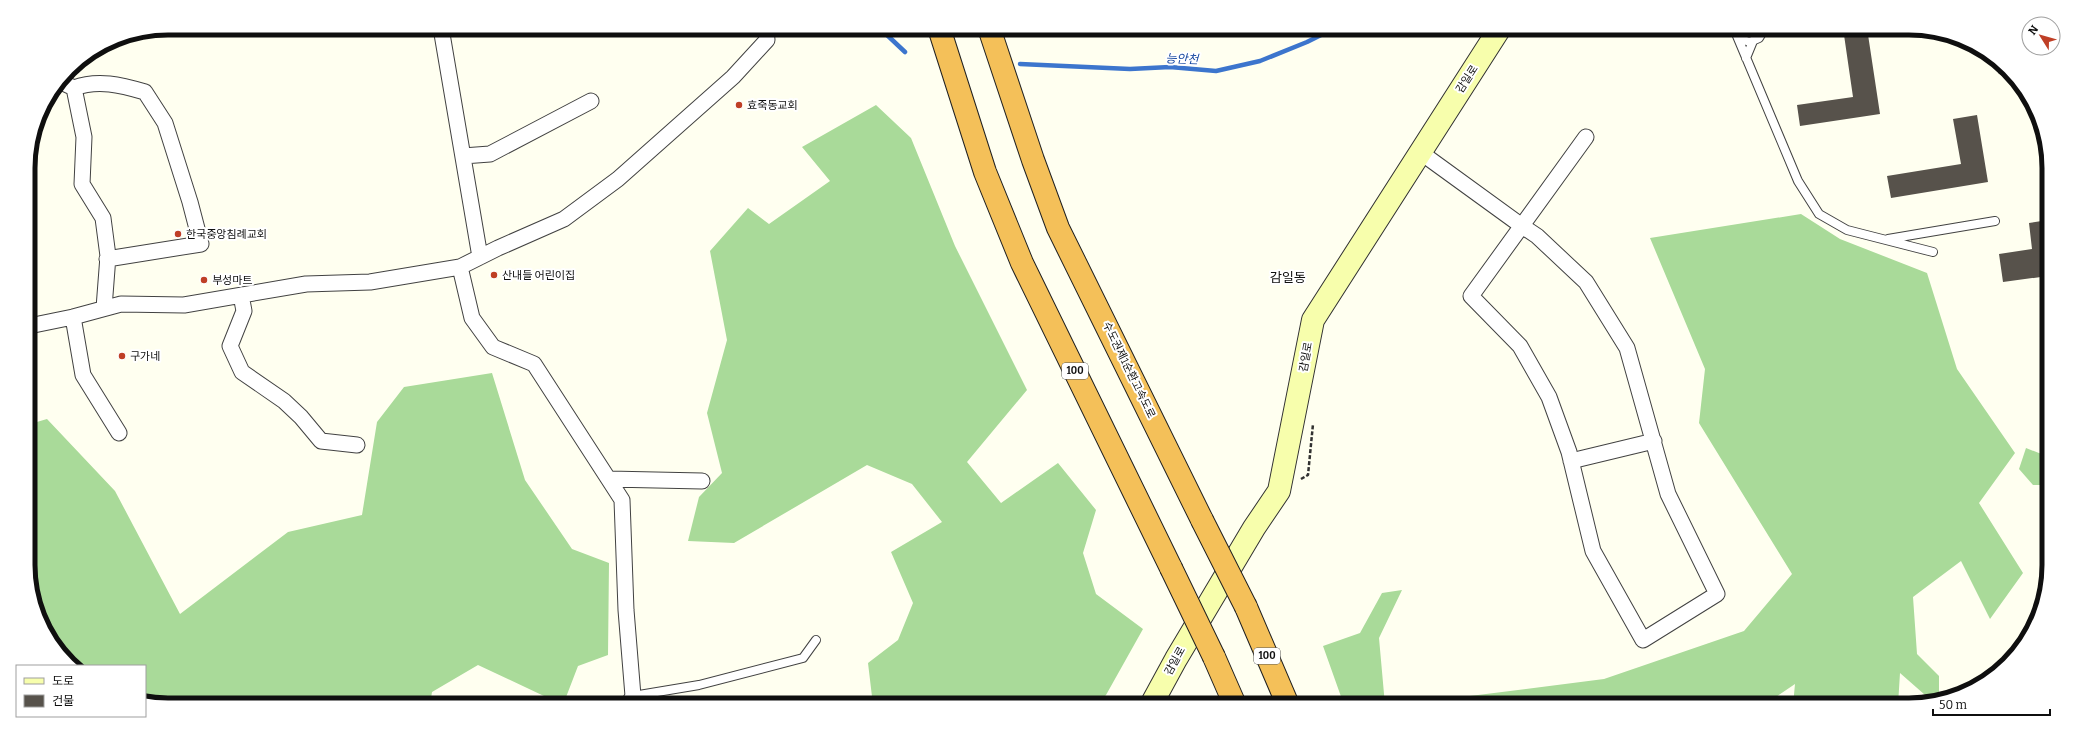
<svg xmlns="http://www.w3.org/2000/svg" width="2077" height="733" viewBox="0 0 2077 733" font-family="Bitter,'Noto Sans KR',serif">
<rect width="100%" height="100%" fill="#fffff0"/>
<path fill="#a9da99" d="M876,105L911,138L955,246L1027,390L967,462L1001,503L1058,463L1096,510L1083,553L1096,594L1143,629L1106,695L1097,705H873L868,663L898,640L913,603L891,552L942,522L912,484L867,465L734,543L688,541L699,497L722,473L707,413L727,340L710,251L748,208L769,224L830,181L802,147Z
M1801,214L1840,239L1927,273L1957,369L2015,453L1979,503L2023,573L1990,619L1961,561L1913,597L1917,654L1939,676V701L1933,702L1900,673L1898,705H1793L1795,684L1764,705H1447L1462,697L1604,679L1744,631L1792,574L1699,423L1705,369L1650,238Z
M492,373L525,480L572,549L609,563L608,655L578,666L563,705L478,665L432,692L430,705H168L145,701V666H76L62,657L31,592L30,424L47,419L115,491L180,614L288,532L362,515L377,422L404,387Z
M2026,448L2049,457V485H2033L2019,469Z
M1402,590L1379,638L1385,705H1344L1323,646L1360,633L1382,593Z"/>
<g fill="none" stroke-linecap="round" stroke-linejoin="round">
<path stroke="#3c75cd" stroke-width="4.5" d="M885,28L887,35L905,52
M1020,64L1130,69L1170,67L1216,71L1260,61L1307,42L1335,28"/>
</g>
<path fill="#57524b" d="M1843,28H1867L1880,114L1800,126L1797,105L1853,97Z
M2002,67L2015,76L2019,83L2017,86L1998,73Z
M1977,115L1988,182L1891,198L1887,176L1961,164L1953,119Z
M2048,220V276L2003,282L1999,254L2032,249L2029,223Z"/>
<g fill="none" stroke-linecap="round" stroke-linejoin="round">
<g stroke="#424242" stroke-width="10">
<path id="lane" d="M1733,28L1740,39L1750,42L1759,38L1765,28
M1737,36L1798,181L1819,214L1847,230L1933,252
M1746,58L1753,41
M1888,239L1995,221
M633,696L699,685L803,658L816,640"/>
</g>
<g stroke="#424242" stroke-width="17">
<path id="street" d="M441,28L480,257
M61,82L74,88C98,79 121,85 145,92L165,123L190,202L201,244L107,259
M74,88L84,137L82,184L103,218L108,256L104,308
M1420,152L1522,226L1537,236L1586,282L1627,348L1668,494L1717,594L1643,640L1593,551L1569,452L1549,397L1520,346L1471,296L1586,137
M463,156L490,154L591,101
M460,267L472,318L493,347L534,364L622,500L626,610L633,696L628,705
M241,295L244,311L230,346L242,372L284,401L301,417L321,441L357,445
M73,317L83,375L119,433
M29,326L73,317L121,304L184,305L306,284L370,282L460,267L498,248L564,219L618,179L733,77L767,40L766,28
M1571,461L1654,441
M609,479L702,481"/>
</g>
<g stroke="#313131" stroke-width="24">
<path id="secondary" d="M1151,705L1176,659L1254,528L1279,491L1313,320L1500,28"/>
</g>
<g stroke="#202020" stroke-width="24">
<path id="highway" d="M939,28L985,172L1022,263L1171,568
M989,28L1033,160L1058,228L1202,520
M1246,607L1288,705
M1214,657L1235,705"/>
</g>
<path stroke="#313131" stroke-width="2.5" stroke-dasharray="4 2" stroke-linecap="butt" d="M1301,479L1308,475L1313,424"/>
<use href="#lane" stroke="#fff" stroke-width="8"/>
<use href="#street" stroke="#fff" stroke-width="15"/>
<use href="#secondary" stroke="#f7feac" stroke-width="22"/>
<use href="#highway" stroke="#f4c059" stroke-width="22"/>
<g stroke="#202020" stroke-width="24" stroke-linecap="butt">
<path id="highway-bridge" d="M1202,520L1246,607
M1171,568L1214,657"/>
</g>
<use href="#highway-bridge" stroke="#f4c059" stroke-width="22"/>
</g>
<g fill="#bf3f26" stroke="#fff" stroke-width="1.5">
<circle cx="739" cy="105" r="4"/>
<circle cx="178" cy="234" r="4"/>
<circle cx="494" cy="275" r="4"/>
<circle cx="204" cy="280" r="4"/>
<circle cx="122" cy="356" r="4"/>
</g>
<g text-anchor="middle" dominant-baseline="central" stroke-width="4" stroke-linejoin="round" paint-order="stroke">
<g fill="#fff" stroke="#575757" stroke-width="1">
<rect x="1062" y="363" width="26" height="16" rx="3"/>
<rect x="1254" y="648" width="26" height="16" rx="3"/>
</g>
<g font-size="10" font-weight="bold" fill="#0f0f0f">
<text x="1075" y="371">100</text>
<text x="1267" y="656">100</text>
</g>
<g font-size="11" fill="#0f0f0f" stroke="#fff">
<text transform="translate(1467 79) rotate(-57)">감일로</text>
<text transform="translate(1306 357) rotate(-80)">감일로</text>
<text transform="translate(1129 370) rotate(64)">수도권제1순환고속도로</text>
<text transform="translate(1175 661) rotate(-61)">감일로</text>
</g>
<g font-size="11" fill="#0f0f0f" stroke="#fff" text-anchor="start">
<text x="747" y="105">효죽동교회</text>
<text x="186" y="234">한국중앙침례교회</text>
<text x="502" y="275">산내들 어린이집</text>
<text x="212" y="280">부성마트</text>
<text x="130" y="356">구가네</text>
</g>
<g font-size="12" font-style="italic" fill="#1748a1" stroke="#fff">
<text transform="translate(1182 59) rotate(2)">능안천</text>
</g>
<g font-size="13" fill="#0f0f0f" stroke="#fff">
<text x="1288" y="277">감일동</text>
</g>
</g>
<path d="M0 0H2077V733H0ZM168 35H1909A133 133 0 0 1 2042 168V565A133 133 0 0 1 1909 698H168A133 133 0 0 1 35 565V168A133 133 0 0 1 168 35Z" fill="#fff" fill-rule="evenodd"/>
<path fill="none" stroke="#0f0f0f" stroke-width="5" d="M168 35H1909A133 133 0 0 1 2042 168V565A133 133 0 0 1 1909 698H168A133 133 0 0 1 35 565V168A133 133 0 0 1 168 35Z"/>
<rect x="16" y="665" width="130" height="52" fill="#ffffff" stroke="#9f9f9f"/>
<rect x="24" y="678" width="20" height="6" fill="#f7feac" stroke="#9f9f9f"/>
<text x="52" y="685" font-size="12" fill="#0f0f0f">도로</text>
<rect x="24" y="695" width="20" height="12" fill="#57524b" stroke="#9f9f9f"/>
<text x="52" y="705" font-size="12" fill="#0f0f0f">건물</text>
<g transform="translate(2041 36) rotate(307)"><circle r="19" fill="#ffffff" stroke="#9f9f9f"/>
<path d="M0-3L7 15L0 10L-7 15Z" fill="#bf3f26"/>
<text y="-6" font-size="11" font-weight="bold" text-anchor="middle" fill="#0f0f0f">N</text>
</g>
<path d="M1933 709v6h117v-6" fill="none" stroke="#0f0f0f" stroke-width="2"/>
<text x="1939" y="709" font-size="12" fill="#0f0f0f" stroke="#ffffff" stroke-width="3" paint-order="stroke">50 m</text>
</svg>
